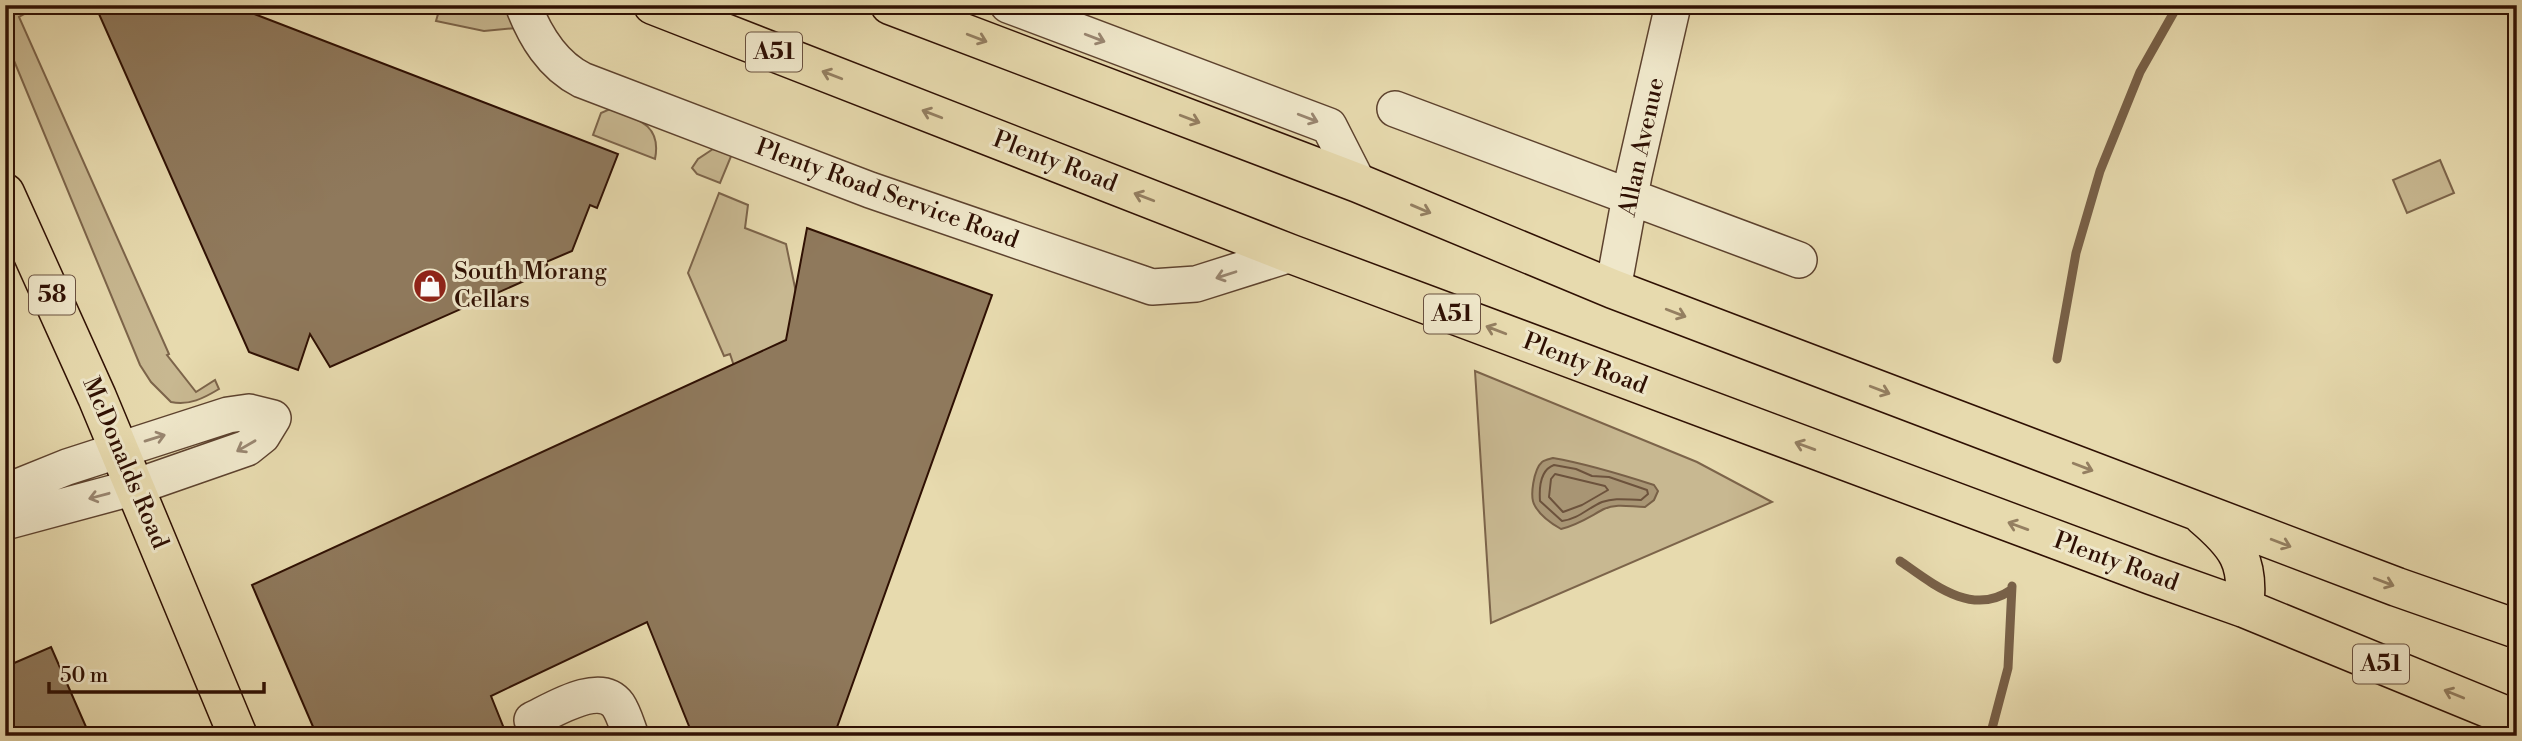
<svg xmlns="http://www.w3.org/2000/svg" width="2522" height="741" viewBox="0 0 2522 741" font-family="'Libre Bodoni',serif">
<rect width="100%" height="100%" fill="#e7daae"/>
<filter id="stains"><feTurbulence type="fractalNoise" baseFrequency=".00286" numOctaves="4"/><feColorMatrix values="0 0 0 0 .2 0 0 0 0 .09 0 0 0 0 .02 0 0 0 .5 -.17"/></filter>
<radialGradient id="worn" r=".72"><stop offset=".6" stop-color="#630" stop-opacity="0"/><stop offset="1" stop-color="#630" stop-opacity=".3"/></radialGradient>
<path fill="#c8b891" stroke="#7c644a" stroke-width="2" d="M5,5H36L37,7L19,17L169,354L167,355L196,392L215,380L219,389C204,398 189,406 171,402L151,382L140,365L5,39Z
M435,5H503L509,8L516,28L484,31L436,21L440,7Z
M610,109C637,119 662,124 655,159L593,135L601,113Z
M713,149L732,154L720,183L697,174L692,168L698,159Z
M2440,160L2454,193L2407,213L2393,180Z
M719,193L748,205L745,228L786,244L799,307L784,348L735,369L730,354L724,356L688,273Z
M1475,371L1697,462L1772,502L1491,623Z"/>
<path fill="#a89574" stroke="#786047" stroke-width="2" d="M1553,458C1588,464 1620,474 1654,485L1658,491L1654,500L1645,507C1631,507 1617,503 1604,509C1589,517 1578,525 1561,529C1552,524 1540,515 1535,506C1529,497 1534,469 1542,462C1545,460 1550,459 1553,458Z"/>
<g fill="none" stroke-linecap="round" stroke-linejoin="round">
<path stroke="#6c523c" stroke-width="2" d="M1554,465L1576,469L1592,476L1609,477L1647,490L1648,494L1641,500C1628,500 1616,497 1602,502C1588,508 1578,519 1562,521L1540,501C1539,487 1540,470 1554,465Z
M1555,474L1605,486L1608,490L1582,505L1563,512L1549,497L1551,479Z"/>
<path stroke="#786047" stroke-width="9" d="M2057,359L2076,253L2100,171L2140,72L2178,5
M1900,561C1933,584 1972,617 2011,590
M1990,736L2008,668L2012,586"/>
</g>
<path fill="#8f795c" stroke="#2f1003" stroke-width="2" d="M95,5H231L618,154L597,208L590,205L572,251L546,262L549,270L330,367L310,334L298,370L249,352Z
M807,228L992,295L836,730L822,736H693L647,622L491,696L507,736H317L252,585L786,340Z
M51,647L90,736H5V667Z"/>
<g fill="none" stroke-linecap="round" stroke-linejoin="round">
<g stroke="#5d422e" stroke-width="38">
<path id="minor" d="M523,5C535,36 552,65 582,80L870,190L1152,287L1196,284L1291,254
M1008,5L1329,126L1358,183
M1395,109L1799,260
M1613,289L1634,175L1673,5
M5,492L67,467L228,415L249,412L273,418L262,436L247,448L135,487L5,522
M532,720C553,710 600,680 618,705C624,714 627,726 631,736"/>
</g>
<g stroke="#2f1003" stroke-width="41">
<path id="major" d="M5,193L97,397L238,736"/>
</g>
<g stroke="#2f1003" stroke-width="41">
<path id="highway" d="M653,5L1291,254L2151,575L2244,608L2517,720
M890,5L1358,183L1613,289L2397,587L2517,629
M2203,516C2237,545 2250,562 2244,608"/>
</g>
<use href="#minor" stroke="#efe7ca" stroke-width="35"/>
<use href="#major" stroke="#e7daae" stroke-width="38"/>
<use href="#highway" stroke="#e7daae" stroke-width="38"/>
</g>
<defs><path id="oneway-shaft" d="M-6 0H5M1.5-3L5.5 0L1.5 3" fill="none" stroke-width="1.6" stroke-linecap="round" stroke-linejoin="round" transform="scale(1.75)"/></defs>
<g stroke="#947f61">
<use href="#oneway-shaft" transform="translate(977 38) rotate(21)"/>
<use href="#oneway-shaft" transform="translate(832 75) rotate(-159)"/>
<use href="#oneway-shaft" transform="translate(932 114) rotate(-159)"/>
<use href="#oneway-shaft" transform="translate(1190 119) rotate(21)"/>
<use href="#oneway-shaft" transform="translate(1144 197) rotate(-159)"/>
<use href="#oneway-shaft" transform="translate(1421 209) rotate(23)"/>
<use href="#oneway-shaft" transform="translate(1676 313) rotate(21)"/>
<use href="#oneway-shaft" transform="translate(1496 330) rotate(-159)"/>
<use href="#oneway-shaft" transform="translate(1880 390) rotate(21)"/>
<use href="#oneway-shaft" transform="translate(1805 446) rotate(-160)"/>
<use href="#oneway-shaft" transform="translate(2083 467) rotate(21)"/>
<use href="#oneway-shaft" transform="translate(2018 526) rotate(-160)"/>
<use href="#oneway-shaft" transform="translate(2281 543) rotate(21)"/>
<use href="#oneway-shaft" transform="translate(2384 582) rotate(21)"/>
<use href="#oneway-shaft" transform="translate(2454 694) rotate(-158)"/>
</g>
<g stroke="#998670">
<use href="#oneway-shaft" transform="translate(1095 38) rotate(21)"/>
<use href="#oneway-shaft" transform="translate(1308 118) rotate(21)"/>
<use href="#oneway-shaft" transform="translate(1226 275) rotate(162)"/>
<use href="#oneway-shaft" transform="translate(155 438) rotate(-17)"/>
<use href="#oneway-shaft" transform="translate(246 446) rotate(150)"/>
<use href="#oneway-shaft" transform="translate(99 496) rotate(165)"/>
</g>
<defs>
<g id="shop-disc" transform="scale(1.75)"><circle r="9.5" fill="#8f2418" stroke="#efe7ca"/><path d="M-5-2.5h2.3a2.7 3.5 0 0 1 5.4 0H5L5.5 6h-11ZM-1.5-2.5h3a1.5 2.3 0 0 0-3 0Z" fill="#fff"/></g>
</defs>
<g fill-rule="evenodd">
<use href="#shop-disc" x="430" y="286"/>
</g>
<g text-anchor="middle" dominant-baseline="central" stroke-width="6" stroke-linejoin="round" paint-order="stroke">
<g fill="#efe7ca" stroke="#69503f" stroke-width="2">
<rect x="746" y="32.5" width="56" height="39" rx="5"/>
<rect x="29" y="275.5" width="46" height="39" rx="5"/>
<rect x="1424" y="294.5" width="56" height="39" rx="5"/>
<rect x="2353" y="644.5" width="56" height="39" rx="5"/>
</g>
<g font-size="23" font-weight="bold" fill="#2f1003">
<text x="774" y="52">A51</text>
<text x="52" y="295">58</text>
<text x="1452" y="314">A51</text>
<text x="2381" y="664">A51</text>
</g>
<g font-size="24" fill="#2f1003" stroke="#efe7ca">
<text transform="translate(1642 147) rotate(-78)">Allan Avenue</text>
<text transform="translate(1055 162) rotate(21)">Plenty Road</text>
<text transform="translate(887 194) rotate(20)">Plenty Road Service Road</text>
<text transform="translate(1585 364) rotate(21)">Plenty Road</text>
<text transform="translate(125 463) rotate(67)">McDonalds Road</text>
<text transform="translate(2116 562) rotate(20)">Plenty Road</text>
</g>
<g font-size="24" fill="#2f1003" stroke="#efe7ca" text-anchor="start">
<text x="454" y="272">South Morang<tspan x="454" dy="28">Cellars</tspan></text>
</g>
</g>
<rect width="2522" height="741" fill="none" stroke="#e7daae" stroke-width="28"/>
<rect x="7" y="7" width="2508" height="727" fill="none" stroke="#2f1003" stroke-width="3.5"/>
<rect x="14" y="14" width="2494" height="713" fill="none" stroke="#2f1003" stroke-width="2"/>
<path d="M49 682v10h215v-10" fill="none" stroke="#2f1003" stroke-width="3.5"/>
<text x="60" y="682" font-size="21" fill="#2f1003" stroke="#efe7ca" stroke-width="5" paint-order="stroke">50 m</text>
<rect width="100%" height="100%" filter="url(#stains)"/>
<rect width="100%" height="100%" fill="url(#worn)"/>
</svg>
